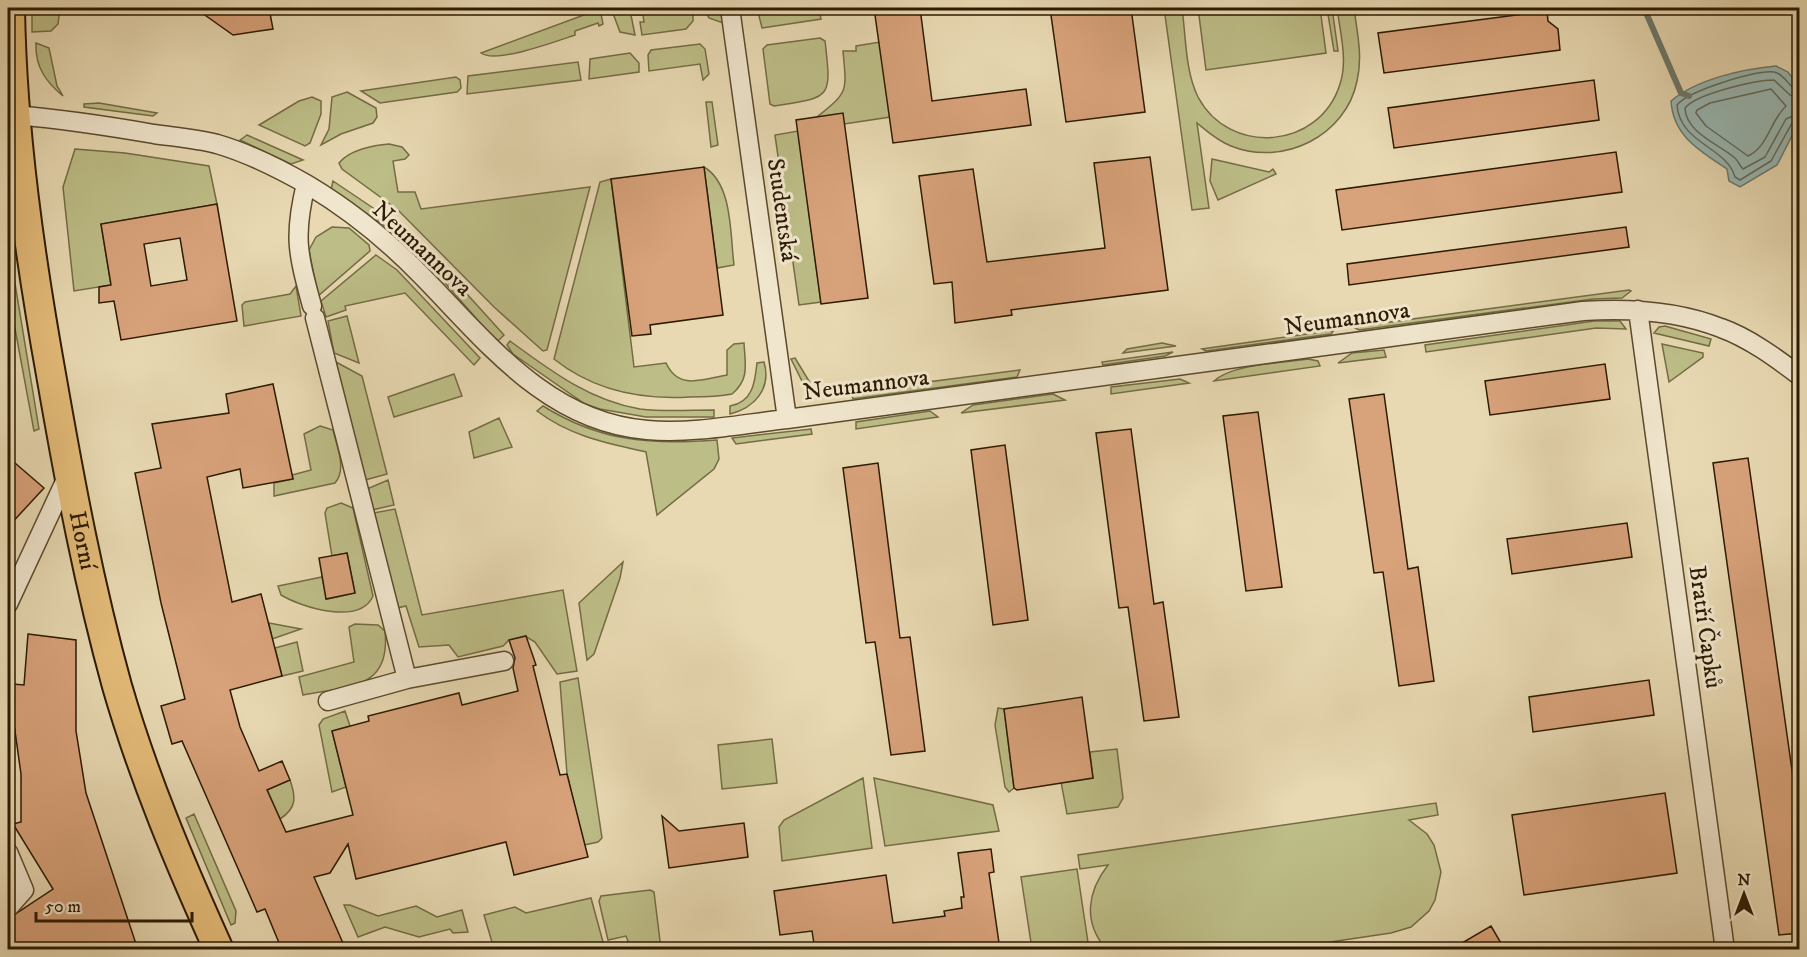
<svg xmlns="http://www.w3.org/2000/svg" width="1807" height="957" viewBox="0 0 1807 957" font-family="'IM FELL DW Pica',serif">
<rect width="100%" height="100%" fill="#e8d9b2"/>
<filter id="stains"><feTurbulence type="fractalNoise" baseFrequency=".00333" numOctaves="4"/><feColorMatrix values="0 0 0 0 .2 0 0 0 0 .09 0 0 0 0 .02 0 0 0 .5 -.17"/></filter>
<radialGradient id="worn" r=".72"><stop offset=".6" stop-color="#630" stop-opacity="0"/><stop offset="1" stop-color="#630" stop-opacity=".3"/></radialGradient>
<path fill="#bdbd87" stroke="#746c44" stroke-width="1.5" d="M32,8H60L58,24L51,31L32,32Z
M611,8H693V21L686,29L642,35L640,22H644L643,15H631L635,35L620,32Z
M703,8H721L723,23L709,18Z
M757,8H819L821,19L762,28Z
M1164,8H1182C1186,36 1185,71 1198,97C1230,157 1320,149 1340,84C1348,60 1340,32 1337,8H1354C1357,32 1363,56 1357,81C1346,136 1283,167 1231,146C1218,141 1208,132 1197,123L1209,208L1192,210Z
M1198,8H1320L1326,53L1206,70Z
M1327,8H1332L1338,51H1334Z
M600,9L603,24L599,26L598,23L575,31V35C557,41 496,64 481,53Z
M820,38L825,41C832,100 831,97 774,106L770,104L763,49L767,45Z
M880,42L890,117L844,124L817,117C848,92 847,93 843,51H856V46Z
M36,43L49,48L57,86L63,96C46,82 35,67 36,43Z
M700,44L705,49L709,74L703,80L700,64L649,71L648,55L651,50Z
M630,53L639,63V72L589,79L590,59Z
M578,62L581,80L467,94L468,76Z
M456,77L460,80L461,88L457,92L380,103L361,91Z
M347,92L376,108L377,117L373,123L341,134L321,145L329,129L332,97Z
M312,97L321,101V114L310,143L305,146L259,125L299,101Z
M706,102H712L718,145L711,147Z
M99,103L157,113L153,116L84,107V104Z
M798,131L821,302L799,305L775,135Z
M247,135L303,160L291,164L240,140Z
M389,144L402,147L409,155L405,159L393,161L398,192H415L421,209L590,187L547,350L543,351L494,307L398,210L342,169L339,163C349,150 374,145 389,144Z
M75,149L125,153L209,166L217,204L101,224L111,285L74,291L63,187Z
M1212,159L1269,172L1273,169L1276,174L1218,200L1210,181Z
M704,167C733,184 730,235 734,265L717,268Z
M611,179L634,367L666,363C679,391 703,379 727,375V350L734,344L744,343C745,364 750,379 732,394C718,397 704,397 690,397C640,400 594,391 554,359L600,182Z
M333,181L388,218L395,223L388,228L331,190Z
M332,227L349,228L369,245L370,251L318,296L309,250L316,237Z
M399,228L457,283L504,335L497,342L424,259L395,234Z
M8,241L39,429L34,431L8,291Z
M376,255L397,270L480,358L474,365L405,293L345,306L346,310L326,317L321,301Z
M296,286L301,316L244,326L242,305L245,302L290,294Z
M1629,290L1631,291L1622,298L1593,299L1359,330L1353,327Z
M347,316L359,363L334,353L328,321Z
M1594,321H1620L1626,329L1596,328L1426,352L1425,345Z
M1665,326L1711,339L1709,346L1654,333L1659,327Z
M1334,330L1331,334L1206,351L1202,349Z
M510,341C551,371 589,400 640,409C664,412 690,410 714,410V417H646L600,409L585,404L513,354L507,345Z
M1162,343L1176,346L1123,353L1127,349Z
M1662,344L1703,353V357L1669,382Z
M1384,350L1386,357L1338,363L1352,353Z
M1173,352L1165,356L1103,365L1102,362Z
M795,358L812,386V389L802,381L791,359Z
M1308,359L1318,361L1320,366L1214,381C1232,364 1283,363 1308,359Z
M336,362L362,376L387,474L365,480Z
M764,362C772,389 754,408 730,414V406C753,402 755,382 757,363Z
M1020,370L1017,377L853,399L851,392Z
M454,374L462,396L394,417L388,397Z
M1180,379L1189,383L1111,394V387Z
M1053,394L1065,400L961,413L973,405Z
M543,406C601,442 651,445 717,440L719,459L714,469L657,515L646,452C606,443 570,436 537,411Z
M930,411L938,417L856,429V422Z
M499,418L512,447L474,458L469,432Z
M320,426L333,430C337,447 347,469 335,483L274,496V483L293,479L292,475L311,470L304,434Z
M811,429L812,434L736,444L732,438Z
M388,480L394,505L372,510L367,489Z
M341,503L353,508L373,596C360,626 301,607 281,595L278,586L322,577L327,599L355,593L347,553L332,556L325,513L327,508Z
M395,509L422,615L563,590L577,671L557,674L535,642L525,636L509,640L503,646L458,657L449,645L419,647L406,606L397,608L373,513Z
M623,562L620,578L594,654L587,660L579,603Z
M269,623L301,629L272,639Z
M355,624L378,625L385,631C391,690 348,686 303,695L299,677L354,662L349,627Z
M297,642L303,671L282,676L275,648Z
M578,678L602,838L598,842L584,845L567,774L560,682Z
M998,708L1004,709L1014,788L1009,792L1005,787L995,725Z
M345,711L350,726L332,731L346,787L332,792L319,725L323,719Z
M772,739L777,783L722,789L718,745Z
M1117,749L1123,798L1118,807L1067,814L1061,782L1093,778L1090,752Z
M263,770L290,780C296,797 297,808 280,819L259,771Z
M863,778L872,848L782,861L779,827L784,820Z
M874,778L993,805L999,831L885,846Z
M1436,803L1438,815L1409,820L1427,834L1434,845L1441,872L1435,900L1429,911L1411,927L1391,933L1283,949H1106C1083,922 1087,892 1108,865L1080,869L1078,855Z
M194,814L236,911L235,923L231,925L186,818Z
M1077,869L1089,949H1032L1021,877Z
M650,890L654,892L661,949H631L626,936L608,940L599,901L601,896Z
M591,898L603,942L588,947V949H549L548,947L494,949L484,915L515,907L526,913Z
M344,905H350L378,916L416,906L437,917L462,910L468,932L453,933L450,929L419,937L385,927L358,937Z"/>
<path fill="#99b9b5" stroke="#6d796d" stroke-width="1.5" d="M1776,66L1788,72L1799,87V122L1777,165L1740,187L1729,181L1727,169C1700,151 1673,136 1671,101C1697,79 1743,69 1776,66Z"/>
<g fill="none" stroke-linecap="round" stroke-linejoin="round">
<path stroke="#626a5b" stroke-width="1.5" d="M1771,89L1786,106C1770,121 1768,147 1748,156L1706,126L1696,113L1697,110L1710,103Z
M1800,90C1788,89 1786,74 1774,72C1755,70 1688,91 1677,105C1680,144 1727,147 1735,177L1740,180L1771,161L1792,123L1800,121
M1800,98L1790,95L1774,80C1755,80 1696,94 1685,108C1686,133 1719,144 1735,158C1738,161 1740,166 1743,169L1765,157L1786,119L1800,113"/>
<path stroke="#6d796d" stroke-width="6" d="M1644,8L1681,93L1689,96"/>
</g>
<path fill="#d8a27a" stroke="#2c1a01" stroke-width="1.5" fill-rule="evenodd" d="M195,8H269L273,29L233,35Z
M874,8H920L932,101L1026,89L1031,125L893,143Z
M1050,8H1131L1145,112L1066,122Z
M1547,11L1548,21L1558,29L1560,50L1384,73L1378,33Z
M1594,80L1599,120L1394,148L1388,108Z
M843,113L868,298L821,304L796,120Z
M1616,152L1622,192L1342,230L1336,190Z
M1150,157L1168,290L1011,310L1012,315L955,323L952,282L934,284L919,176L973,169L987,262L1105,248L1094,163Z
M704,167L723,315L650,325L651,334L632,336L611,179Z
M217,204L237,321L121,340L114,301L99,303V287L111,285L101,224ZM180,238L187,280L151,286L144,244Z
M1626,227L1629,247L1349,285L1347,264Z
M1605,364L1610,399L1490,415L1485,381Z
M273,384L293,479L243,488L240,469L207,477L232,602L261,594L282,676L230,690L240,727L259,771L282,761L290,780L267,790L286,832L353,815L332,731L369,721L368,716L459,693L462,705L518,691L513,668L515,658L509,640L526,636L536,665L533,666L560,775L567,774L588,857L514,875L506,842L356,879L348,844L330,873L314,877L346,950H282L265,909L257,912L182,741L172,744L161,706L185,699L161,603L135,473L161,468L152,424L229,413L226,394Z
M1384,394L1408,569L1418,567L1434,681L1399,686L1383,572L1374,573L1349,399Z
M1258,412L1282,587L1246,591L1223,416Z
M1131,429L1154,604L1163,602L1179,717L1144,721L1128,607L1119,608L1096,433Z
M1005,445L1028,620L993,625L971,450Z
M8,457L44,488L8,527Z
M1748,458L1800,827V933L1779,935L1713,463Z
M878,463L900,638L910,637L925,751L891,755L875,642L866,643L843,468Z
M1627,523L1632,557L1512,574L1507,539Z
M347,553L355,593L326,599L319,558Z
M28,634L76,640V731L86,793L138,950H8V919L53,889L13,824L21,822V774L13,717V684L24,685Z
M1649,680L1654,715L1533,732L1529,697Z
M1082,697L1093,778L1017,790L1014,788L1004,709Z
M1665,793L1677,873L1524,895L1512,815Z
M662,816L679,831L744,823L748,857L669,868Z
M991,849L994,872L989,873L1000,950H815L812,931L780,935L774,891L886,875L893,923L945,916L944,911L962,908L961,897H964L958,853Z
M1491,926L1505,950H1450Z"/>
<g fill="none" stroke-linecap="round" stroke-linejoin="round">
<g stroke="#5b4a2d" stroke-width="21">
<path id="street" d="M730,8L787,419
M15,115C61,119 108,126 154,134C175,137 197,139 217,144C248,153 280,169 308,185C348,209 388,241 421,275C486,341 547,422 647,430C694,434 741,424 787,419L1583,311C1628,308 1678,311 1721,328C1749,338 1776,358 1800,376
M306,184C293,237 298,254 312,306
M1638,310L1725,950
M315,318L407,679
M8,604L68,475
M328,701L407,679L504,661
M8,852L24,890L8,908"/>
</g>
<g stroke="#2c1a01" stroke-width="32">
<g id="primary">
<path id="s1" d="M10,8C12,133 30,258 52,380C70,483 89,585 117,686C143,776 180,864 219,950"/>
</g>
</g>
<use href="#street" stroke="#f0e6cd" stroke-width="18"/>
<use href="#primary" stroke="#e4bc79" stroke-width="28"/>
</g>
<g text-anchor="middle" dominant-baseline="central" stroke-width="6" stroke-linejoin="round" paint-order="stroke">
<g font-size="24" fill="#2c1a01" stroke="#f0e6cd">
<text transform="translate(782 210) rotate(82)">Studentská</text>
<text transform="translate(422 249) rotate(43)">Neumannova</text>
<text transform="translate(1347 319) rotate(-8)">Neumannova</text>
<text transform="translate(866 385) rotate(-7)">Neumannova</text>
<text stroke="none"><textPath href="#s1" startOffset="538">Horní</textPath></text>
<text transform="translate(1705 627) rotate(82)">Bratří Čapků</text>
</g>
</g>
<rect width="1807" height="957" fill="none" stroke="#e8d9b2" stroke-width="30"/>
<rect x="9" y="9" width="1789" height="939" fill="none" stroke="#2c1a01" stroke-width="3"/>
<rect x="15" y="15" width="1777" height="927" fill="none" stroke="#2c1a01" stroke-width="1.5"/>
<g transform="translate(1744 894)" stroke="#f0e6cd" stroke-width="4.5" paint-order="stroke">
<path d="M0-4.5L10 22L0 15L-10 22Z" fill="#2c1a01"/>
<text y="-9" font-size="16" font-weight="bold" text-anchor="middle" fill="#2c1a01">N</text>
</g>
<path d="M36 912v9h156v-9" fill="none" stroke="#2c1a01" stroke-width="3"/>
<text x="45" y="912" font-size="18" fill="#2c1a01" stroke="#f0e6cd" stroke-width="4.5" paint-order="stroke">50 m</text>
<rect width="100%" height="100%" filter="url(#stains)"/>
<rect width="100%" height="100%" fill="url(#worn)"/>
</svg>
